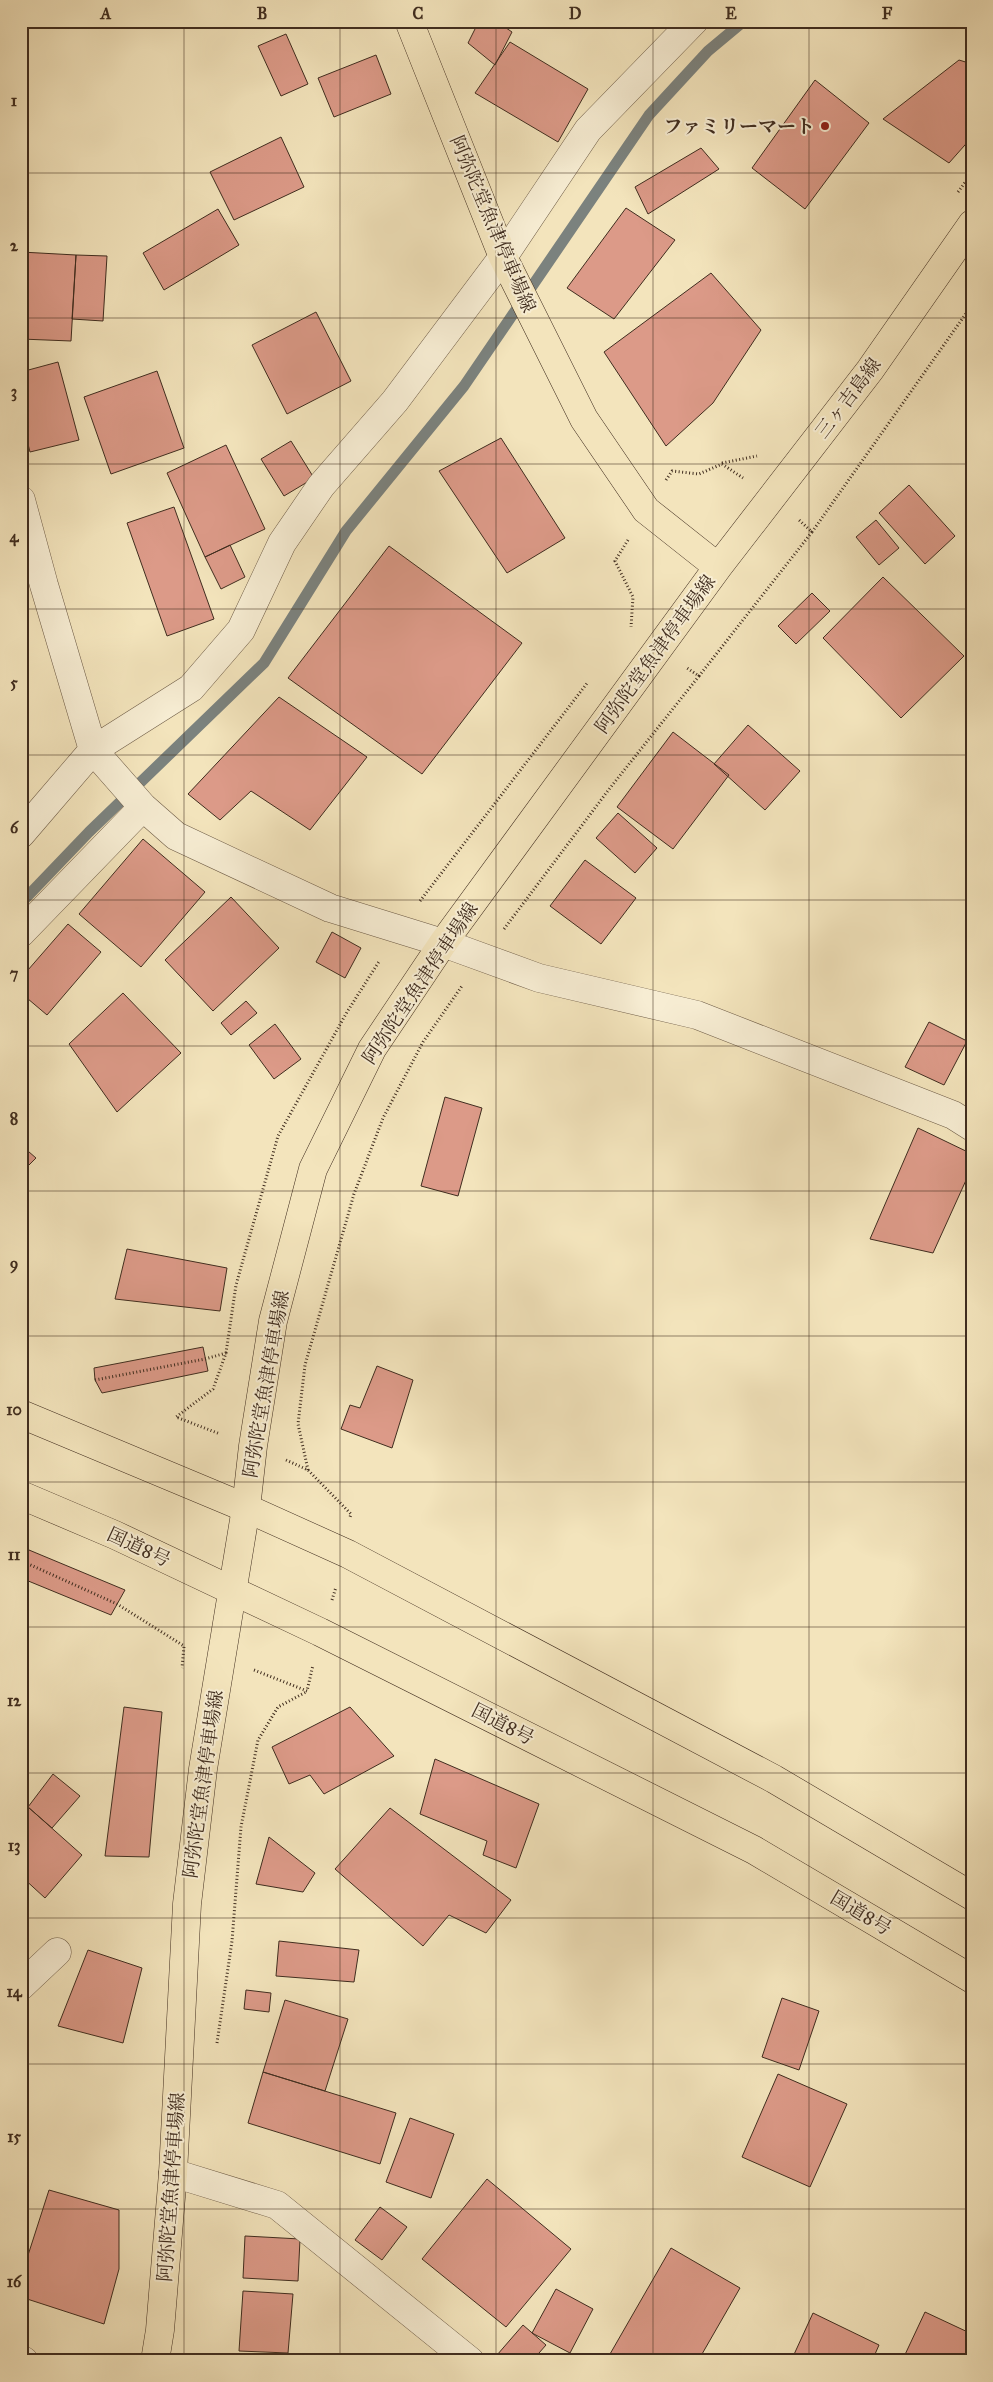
<svg xmlns="http://www.w3.org/2000/svg" width="993" height="2382" viewBox="0 0 993 2382" font-family="'IM FELL Great Primer','Noto Serif JP',serif">
<rect width="100%" height="100%" fill="#f3e4bc"/>
<filter id="stains"><feTurbulence type="fractalNoise" baseFrequency=".004" numOctaves="4"/><feColorMatrix values="0 0 0 0 .2 0 0 0 0 .09 0 0 0 0 .02 0 0 0 .5 -.17"/></filter>
<radialGradient id="worn" r=".72"><stop offset=".6" stop-color="#630" stop-opacity="0"/><stop offset="1" stop-color="#630" stop-opacity=".3"/></radialGradient>
<g fill="none" stroke-linecap="round" stroke-linejoin="round">
<path stroke="#7b827e" stroke-width="11" d="M21,903L89,832L264,663L346,531L464,386L649,115L708,51L744,21"/>
</g>
<path fill="#dc9a88" stroke="#402d1f" d="M479,21H496L512,32L495,65L468,43Z
M286,34L308,84L281,96L258,46Z
M510,42L588,89L558,142L475,93Z
M376,55L391,94L334,117L318,78Z
M959,60L972,64V137L949,163L883,119Z
M815,80L869,123L805,209L752,168Z
M281,137L304,187L234,220L210,172Z
M701,148L719,169L648,214L635,187Z
M626,208L675,240L614,319L567,288Z
M218,209L239,245L164,290L143,253Z
M21,252L76,255L71,341L21,339Z
M76,255L107,256L103,321L72,319Z
M711,273L761,330L713,403L666,446L604,352Z
M316,312L351,381L287,414L252,345Z
M58,362L79,440L30,452L21,416V372Z
M157,371L184,448L111,474L84,397Z
M501,438L565,538L507,573L439,471Z
M291,441L314,478L284,496L261,459Z
M226,445L265,529L205,557L167,473Z
M909,485L955,536L925,564L879,513Z
M174,507L214,619L167,636L127,523Z
M876,520L899,548L879,565L856,537Z
M230,545L245,577L221,589L205,557Z
M389,546L522,643L422,774L288,678Z
M883,577L964,656L901,718L823,638Z
M812,593L830,611L796,644L778,626Z
M279,697L367,757L310,830L251,791L220,820L188,794Z
M748,725L800,771L765,810L714,764Z
M673,732L729,775L673,849L617,807Z
M618,813L657,848L635,873L596,838Z
M143,839L205,892L141,967L79,914Z
M585,860L636,898L601,944L550,906Z
M231,897L279,948L213,1011L165,960Z
M68,924L101,952L47,1015L21,993V978Z
M332,932L361,948L345,978L316,962Z
M123,993L181,1053L117,1112L69,1044Z
M246,1001L257,1013L231,1035L221,1023Z
M929,1022L967,1041L944,1085L905,1067Z
M275,1024L301,1059L274,1079L249,1045Z
M445,1097L482,1108L458,1196L421,1186Z
M918,1128L972,1154V1167L933,1253L870,1239Z
M21,1145L36,1158L21,1173Z
M127,1249L227,1268L220,1311L115,1299Z
M203,1347L208,1371L102,1393L95,1380L94,1368Z
M377,1366L413,1380L392,1448L341,1429L350,1405L360,1408Z
M29,1550L125,1590L111,1615L21,1578V1567Z
M124,1707L162,1712L149,1857L105,1856Z
M350,1707L394,1756L324,1794L310,1775L289,1784L272,1747Z
M435,1759L539,1804L516,1868L483,1855L487,1841L420,1814Z
M53,1774L80,1796L52,1828L28,1807Z
M28,1807L82,1855L45,1898L21,1876V1815Z
M390,1808L511,1900L486,1933L449,1915L423,1946L335,1869Z
M269,1837L315,1873L303,1892L256,1884Z
M279,1941L359,1950L354,1982L276,1976Z
M88,1950L142,1968L123,2043L58,2026Z
M246,1990L271,1993L269,2012L244,2009Z
M782,1998L819,2011L799,2070L762,2057Z
M285,2000L348,2019L325,2091L263,2072Z
M263,2072L396,2113L380,2164L248,2123Z
M778,2074L847,2104L810,2187L742,2157Z
M410,2118L454,2134L431,2198L386,2182Z
M487,2179L571,2249L506,2327L422,2259Z
M49,2190L119,2210V2269L104,2324L21,2297V2277Z
M380,2207L407,2227L382,2260L355,2240Z
M245,2236L300,2239L298,2281L243,2278Z
M671,2248L740,2288L698,2361H606Z
M556,2289L593,2309L570,2353L532,2333Z
M243,2291L293,2294L288,2353L239,2351Z
M925,2312L972,2334V2361H902Z
M813,2313L879,2345L872,2361H791Z
M523,2325L546,2345L532,2361H504L497,2355Z"/>
<g fill="none" stroke-linecap="round" stroke-linejoin="round">
<g stroke="#6d5b46" stroke-width="29">
<path id="minor" d="M21,500L44,585L93,750L143,807
M21,834L93,750L191,688L241,630L282,543L321,486L395,401L503,257L588,130L694,21
M21,933L143,807L176,836L330,908L443,943L539,978L697,1015L953,1115L972,1127
M21,1986L57,1952
M173,2173L277,2205L470,2361
M21,2359L24,2361"/>
</g>
<g stroke="#402d1f" stroke-width="29">
<path id="major" d="M409,21L503,257L584,419L646,510L718,567
M155,2361L160,2330L173,2173L187,1904L203,1769L246,1508L253,1446L273,1321L313,1169L372,1049L443,943L718,567L870,370L972,224"/>
</g>
<g stroke="#402d1f" stroke-width="29">
<path id="highway" d="M21,1414L246,1508L348,1554L774,1779L972,1896
M21,1495L115,1535L320,1632L754,1850L972,1979"/>
</g>
<path stroke="#402d1f" stroke-width="3" stroke-dasharray="1 2.5" stroke-linecap="butt" d="M958,192L972,173
M722,463L757,456
M666,480L672,471L699,474L722,464L743,478
M812,532L972,305
M628,540L615,561L633,597L631,627
M699,676L812,532L798,519
M420,901L588,682
M504,929L610,788L699,676L687,668
M226,1353L236,1285L278,1136L347,1012L380,960
M95,1380L205,1359L226,1353L213,1389L176,1417L220,1434
M286,1460L308,1470L351,1514L350,1517
M308,1470L298,1424L305,1365L354,1194L383,1118L423,1042L462,986
M24,1562L117,1604L184,1646L182,1668
M332,1600L336,1587
M254,1670L307,1691L313,1665
M217,2043L232,1941L241,1827L258,1740L278,1707L306,1692"/>
<use href="#minor" stroke="#f7edd3" stroke-width="28"/>
<use href="#major" stroke="#f3e4bc" stroke-width="28"/>
<use href="#highway" stroke="#f3e4bc" stroke-width="28"/>
</g>
<path fill="none" stroke="#402d1f" stroke-width="1" stroke-opacity="0.55" d="M184,21V2361M340,21V2361M496,21V2361M653,21V2361M809,21V2361M21,173H972M21,318H972M21,464H972M21,609H972M21,755H972M21,900H972M21,1046H972M21,1191H972M21,1336H972M21,1482H972M21,1627H972M21,1773H972M21,1918H972M21,2064H972M21,2209H972"/>
<circle fill="#8f2418" stroke="#f7edd3" stroke-width="2" cx="825" cy="126" r="5"/>
<g text-anchor="middle" dominant-baseline="central" stroke-width="4" stroke-linejoin="round" paint-order="stroke">
<g font-size="19" font-weight="bold" fill="#402d1f" stroke="#f7edd3" text-anchor="end">
<text x="815" y="126">ファミリーマート</text>
</g>
<g font-size="19" fill="#402d1f" stroke="#f7edd3">
<text transform="translate(493 224) rotate(67)">阿弥陀堂魚津停車場線</text>
<text transform="translate(848 398) rotate(-53)">三ヶ吉島線</text>
<text transform="translate(655 654) rotate(-54)">阿弥陀堂魚津停車場線</text>
<text transform="translate(420 983) rotate(-56)">阿弥陀堂魚津停車場線</text>
<text transform="translate(266 1384) rotate(-80)">阿弥陀堂魚津停車場線</text>
<text transform="translate(139 1547) rotate(25)">国道8号</text>
<text transform="translate(503 1724) rotate(27)">国道8号</text>
<text transform="translate(203 1784) rotate(-82)">阿弥陀堂魚津停車場線</text>
<text transform="translate(861 1913) rotate(31)">国道8号</text>
<text transform="translate(171 2187) rotate(-86)">阿弥陀堂魚津停車場線</text>
</g>
</g>
<rect width="993" height="2382" fill="none" stroke="#f3e4bc" stroke-width="55"/>
<rect x="28" y="28" width="938" height="2326" fill="none" stroke="#402d1f" stroke-width="2"/>
<g font-size="16" text-anchor="middle" font-weight="bold" fill="#402d1f">
<text x="106" y="19">A</text>
<text x="262" y="19">B</text>
<text x="418" y="19">C</text>
<text x="575" y="19">D</text>
<text x="731" y="19">E</text>
<text x="887" y="19">F</text>
<text x="14" y="106">1</text>
<text x="14" y="251">2</text>
<text x="14" y="397">3</text>
<text x="14" y="542">4</text>
<text x="14" y="688">5</text>
<text x="14" y="833">6</text>
<text x="14" y="979">7</text>
<text x="14" y="1124">8</text>
<text x="14" y="1269">9</text>
<text x="14" y="1415">10</text>
<text x="14" y="1560">11</text>
<text x="14" y="1706">12</text>
<text x="14" y="1851">13</text>
<text x="14" y="1997">14</text>
<text x="14" y="2142">15</text>
<text x="14" y="2287">16</text>
</g>
<rect width="100%" height="100%" filter="url(#stains)"/>
<rect width="100%" height="100%" fill="url(#worn)"/>
</svg>
